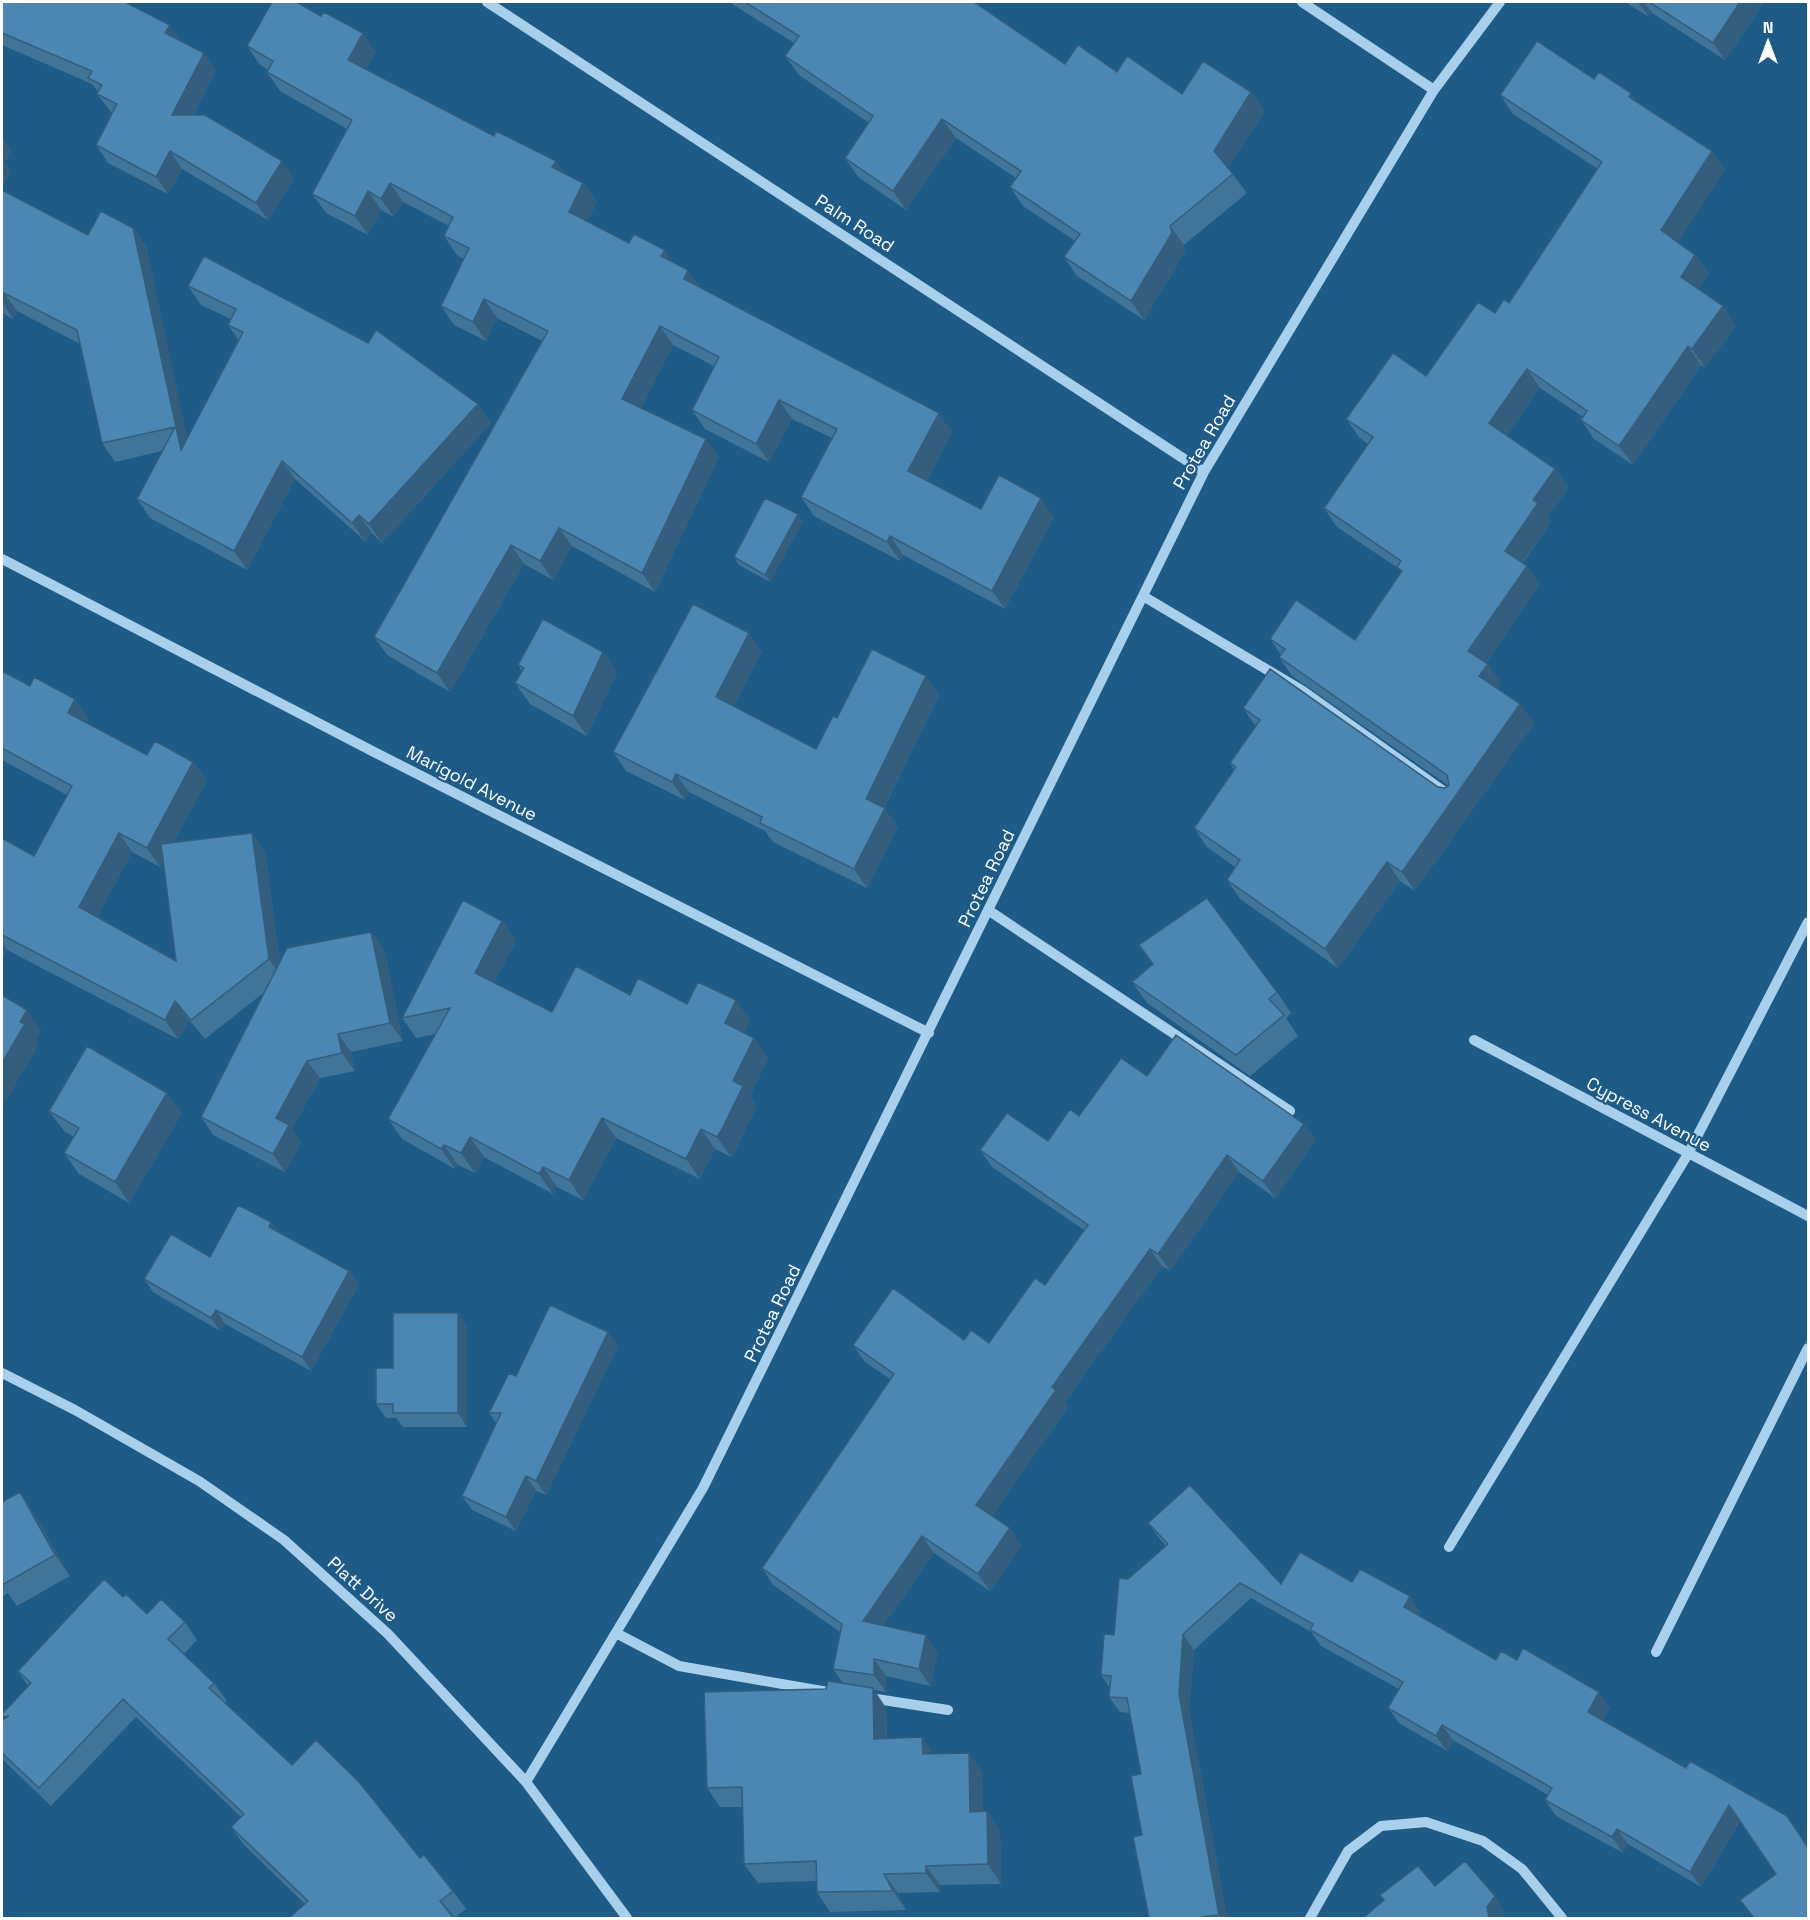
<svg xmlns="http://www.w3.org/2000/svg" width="1810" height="1920" viewBox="0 0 1810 1920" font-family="'Space Grotesk',sans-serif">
<rect width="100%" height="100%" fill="#1e5b87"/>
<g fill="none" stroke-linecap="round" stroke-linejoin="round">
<path stroke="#a8cfeb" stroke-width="10" d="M487,2L1204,472
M1302,2L1434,90
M2,559L376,753L929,1033
M1143,596L1303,691L1449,795
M988,910L1290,1111
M1474,1040L1808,1216
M2,1373L75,1410L199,1481L284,1540L388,1634L526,1782L627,1918
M1449,1547L1688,1154L1808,922
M616,1633L679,1666L828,1692
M1656,1652L1808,1348
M870,1698L948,1710
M526,1782L703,1488L1204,472L1434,90L1500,2
M1310,1918L1348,1851L1381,1826L1426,1822L1483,1841L1522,1869L1562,1918"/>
</g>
<path fill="#407499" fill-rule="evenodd" d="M2,2L181,41L216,70L193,115L294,178L268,220L182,169L168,194L108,163L96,145L110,117L108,115H111L113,113L110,111L97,94L98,92L92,84L2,45Z
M729,2H974L1065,64L1117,72L1182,94L1251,92L1265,111L1228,168L1247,193L1184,245L1185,252L1144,320L1077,276L1064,257L1075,241L1023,206L1010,187L1016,178L956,138L906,210L858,177L845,158L869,123L799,75L785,56L794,43Z
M1625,2H1764L1725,60L1652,13L1649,17Z
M321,16L376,52L366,69L583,183L597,202L587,221L629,243L674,263L701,288L952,432L927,481L981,509L1054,517L1005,609L903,555L900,561L814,516L801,497L832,438L792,419L769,462L705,429L692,410L714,366L673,345L641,408L719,457L655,592L572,546L553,580L524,564L450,692L387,655L374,637L542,341L497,318L486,341L454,325L441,306L464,259L457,255L444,236L449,226L403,202L394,217L381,210L368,235L326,213L312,194L347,129L280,91L267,72L268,70L260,65L247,46Z
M1594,79L1639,104L1712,151L1725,170L1678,242L1695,255L1709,273L1698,289L1736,325L1705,368L1701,365L1633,465L1594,439L1581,420L1583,417L1540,388L1506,436L1555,469L1568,488L1548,517L1551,522L1523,563L1540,584L1486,663L1501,683L1497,688L1534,723L1415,891L1400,881L1338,968L1240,899L1227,880L1235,867L1207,847L1194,828L1234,770L1230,763L1256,727L1243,708L1438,787L1445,788L1449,786L1292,676L1279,657L1281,655L1270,639L1355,640L1401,573L1398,568L1337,527L1324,508L1368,444L1359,437L1346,419L1426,376L1495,313L1509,303L1598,169L1513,114L1500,95Z
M2,190L88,235L133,228L146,246L187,438L239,341L228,325L231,319L201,305L188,286L478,404L491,423L382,543L372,533L365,541L295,479L247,570L150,518L137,499L162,451L115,462L102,443L80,344L17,311L13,319L2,313Z
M803,521L770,582L739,565L734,557Z
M762,651L734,706L816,749L837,718L939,695L884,808L898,827L867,888L773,842L765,831L689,792L685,800L626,771L613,752Z
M603,652L617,673L587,736L530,704L515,683L522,671L518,665Z
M2,671L30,686L75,699L89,719L86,723L147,755L193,762L207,781L173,843L252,833L265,852L280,963L371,932L384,949L403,1041L351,1052L355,1071L320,1078L292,1129L301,1143L285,1172L213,1135L201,1117L266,991L205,1039L189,1020L178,1039L7,950L2,960V838L34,856L67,795L2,760ZM132,852L160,867L163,861L176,961L97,917Z
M502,921L516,941L494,983L552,1012L630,995L687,1004L750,1020L744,1033L754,1038L768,1058L750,1096L757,1106L735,1151L731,1157L715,1149L700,1179L616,1138L583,1200L557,1187L553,1194L484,1157L475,1173L458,1165L455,1169L402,1139L388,1119L436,1034L416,1038L402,1018Z
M1132,982L1277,992L1291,1013L1286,1018L1298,1036L1250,1076L1147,1003Z
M1147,1076L1316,1140L1275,1198L1239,1172L1170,1271L1162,1266L1065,1402L1068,1407L992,1516L1022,1545L990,1591L934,1553L883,1626L938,1652L930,1686L886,1676V1692L874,1690L886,1708L887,1738L934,1754L982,1772L983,1811H987L1000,1831L1001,1884L940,1885V1892L898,1893L906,1910L830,1912L817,1892L816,1881L758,1883L744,1864L743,1807H720L707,1788L826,1689L843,1683L833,1669L840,1632L773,1585L762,1568L890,1379L865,1362L853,1345L964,1340L989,1343L1045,1285L1084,1230L992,1167L980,1150L1048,1141L1079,1116Z
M167,1093L182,1113L129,1203L79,1174L64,1153L74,1137L64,1131L49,1111Z
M271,1222L279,1232L349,1271L359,1284L311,1371L225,1324L220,1331L153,1292L144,1279L210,1257Z
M458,1313L467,1327V1427H403L396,1418H386L376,1404L393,1368Z
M618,1346L546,1495L536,1491L516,1531L472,1510L462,1496L496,1423L489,1413L516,1376Z
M20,1492L34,1513L70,1576L17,1606L8,1593L2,1597V1502Z
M1148,1523L1281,1584L1352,1582L1410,1596L1420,1612L1419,1615L1496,1660H1517L1610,1707L1603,1720L1686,1768L1787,1816L1776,1874L1740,1821L1701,1887L1628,1844L1623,1853L1556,1816L1545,1800L1548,1795L1453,1740L1447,1751L1399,1723L1388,1708L1399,1689L1321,1646L1311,1632L1251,1598L1194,1650L1189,1710L1227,1918H1149L1142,1835L1141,1774L1130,1713L1120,1712L1109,1697L1110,1688L1101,1675L1114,1635L1166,1546L1159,1538Z
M123,1597L147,1614L185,1622L197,1640L184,1654L214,1683L227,1701L225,1703L292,1765L420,1858L453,1891L466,1909L454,1918L305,1904L244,1845L231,1827L241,1817L136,1717L51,1806L2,1759V1714L28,1686L18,1671Z"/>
<path fill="#345e7d" d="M1638,2H1644L1652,13L1649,17Z
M1740,2H1764L1725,60L1713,43Z
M170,25L182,43L165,33Z
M363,33L376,52L361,78L348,60Z
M204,53L216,70L184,132L172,115Z
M1251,92L1265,111L1227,170L1214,151Z
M1631,93L1644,112L1629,97Z
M942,119L956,138L906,210L893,191Z
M2,138L11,151L5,162L11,171L2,189Z
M170,151L182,169L168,194L156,177Z
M1712,151L1725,170L1674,249L1661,230Z
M282,161L294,178L268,220L256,203Z
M556,161L569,180L552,167Z
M390,183L403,202L394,217L381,199Z
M583,183L597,202L582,231L569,212Z
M368,191L381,210L368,235L355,216Z
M1170,226L1184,245L1185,252L1144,320L1131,301Z
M133,228L146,246L194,468L181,450Z
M665,250L678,269L661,256Z
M1695,255L1709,273L1694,295L1681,277Z
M688,270L702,289L684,279Z
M4,293L17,311L13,319L2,302V298Z
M484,299L497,318L486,341L473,322Z
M1723,306L1736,325L1705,368L1692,349Z
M660,326L673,345L636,418L622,399Z
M1688,346L1701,365L1633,465L1619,446Z
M1527,369L1540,388L1502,442L1489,423Z
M779,400L792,419L769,462L756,444Z
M478,404L491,423L382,543L369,524Z
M939,413L952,432L922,490L908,471Z
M706,439L719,457L655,592L642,573Z
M282,461L295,479L247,570L234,551Z
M1555,469L1568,488L1548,517L1551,522L1518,569L1505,551L1533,500Z
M1041,498L1054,517L1005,609L992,591Z
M798,514L803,521L770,582L765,575Z
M359,515L372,533L365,541L352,523Z
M559,528L572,546L553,580L540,561Z
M890,536L903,555L900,561L887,542Z
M511,545L524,564L450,692L437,673Z
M1527,566L1540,584L1481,670L1468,651Z
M749,633L762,651L729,716L716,697Z
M603,652L617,673L587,736L573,716Z
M1488,664L1501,683L1492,695L1479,676Z
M926,676L939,695L879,817L866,799Z
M75,699L89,719L81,732L68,713Z
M1520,704L1534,723L1415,891L1402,872Z
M193,762L207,781L160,867L147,848Z
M676,774L689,792L685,800L672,782Z
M885,808L898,827L867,888L854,869Z
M119,833L132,852L92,926L79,907Z
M252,833L265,852L282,978L269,959Z
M1387,862L1400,881L1338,968L1325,949Z
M502,921L516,941L489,993L475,973Z
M371,932L384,949L403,1041L390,1023Z
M2,942L7,950L2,960Z
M736,1000L750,1020L739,1043L725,1023Z
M175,1001L189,1020L178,1039L165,1020Z
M27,1010L42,1031L36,1040L39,1045L2,1108V1063L20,1022Z
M338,1034L351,1052L355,1071L342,1053Z
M754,1038L768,1058L750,1096L757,1106L735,1151L731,1157L717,1137L733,1081Z
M307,1061L320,1078L292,1129L301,1143L285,1172L273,1154L276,1118Z
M167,1093L182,1113L129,1203L115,1182Z
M602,1118L616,1138L583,1200L569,1180Z
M1304,1124L1316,1140L1275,1198L1263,1181Z
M701,1129L715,1149L700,1179L686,1159Z
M470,1137L484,1157L475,1173L461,1153Z
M444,1145L458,1165L455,1169L441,1149Z
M1227,1155L1239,1172L1170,1271L1158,1254Z
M543,1167L557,1187L553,1194L539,1174Z
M271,1222L281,1235L269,1227Z
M1150,1249L1162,1266L1065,1402L1068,1407L988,1522L976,1505L1052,1387Z
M349,1271L359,1284L311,1371L302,1357Z
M216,1310L225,1324L220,1331L211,1318Z
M458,1313L467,1327V1427L458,1413Z
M608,1332L618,1346L546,1495L536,1481Z
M526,1476L536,1491L516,1531L506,1517Z
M20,1492L34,1513L70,1576L55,1555Z
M1010,1528L1022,1545L990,1591L978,1574Z
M922,1536L934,1553L875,1638L863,1621Z
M1410,1596L1420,1612L1415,1622L1404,1607Z
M1183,1634L1194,1650L1189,1710L1227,1918H1221L1219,1915L1179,1694Z
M926,1635L938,1652L930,1686L919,1669Z
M874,1659L886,1676V1692L874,1675Z
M873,1688L886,1708L887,1758L874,1739Z
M1599,1692L1610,1707L1599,1727L1588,1712Z
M1442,1725L1453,1740L1447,1751L1436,1736Z
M922,1737L936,1757L923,1754Z
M969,1753L982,1772L984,1831L970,1812Z
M1729,1805L1740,1820L1701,1887L1690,1872Z
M987,1811L1000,1831L1001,1884L988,1864Z
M1617,1829L1628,1844L1623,1853L1612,1837Z
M926,1866L940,1885V1892L926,1873Z
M884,1874L898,1893L906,1910L893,1891Z
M1495,1896L1505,1912L1501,1918H1489L1487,1907Z"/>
<path fill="#4b87b2" stroke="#345e7d" stroke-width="1.5" d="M2,2H125L170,25L165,33L204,53L172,115H205L282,161L256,203L170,151L156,177L96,145L111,116L108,115H111L117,104L97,94L102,85L88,78L92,71L2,33Z
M272,2H296L321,16L324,12L363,33L348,60L494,136L496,131L556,161L552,167L583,183L569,212L629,243L634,234L665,250L661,256L688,270L684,279L939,413L908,471L981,509L999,475L1041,498L992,591L890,536L887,542L801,497L837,429L779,400L756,444L692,410L719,357L660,326L622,399L706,439L642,573L559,528L540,561L511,545L437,673L374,637L548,331L484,299L473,322L441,306L469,248L444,236L453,217L390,183L381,199L368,191L355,216L312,194L352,120L267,72L273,61L247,46Z
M745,2H974L1065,64L1078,45L1117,72L1127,56L1182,94L1203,61L1251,92L1214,151L1233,174L1170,226L1172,233L1131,301L1064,257L1080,234L1010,187L1021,171L942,119L893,191L845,158L873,116L785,56L799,36Z
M1649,2H1740L1713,43Z
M1537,41L1594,79L1599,72L1631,93L1629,97L1712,151L1661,230L1695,255L1681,277L1723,306L1692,349L1688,346L1619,446L1581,420L1587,411L1527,369L1489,423L1555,469L1533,500L1538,503L1505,551L1527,566L1468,651L1488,664L1479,676L1520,704L1402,872L1387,862L1325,949L1227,880L1240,860L1194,828L1236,767L1230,763L1260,720L1243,708L1270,669L1438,787L1445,788L1449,785L1447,775L1279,657L1285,649L1270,639L1296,600L1355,640L1402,571L1397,567L1401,561L1324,508L1373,437L1346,419L1393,353L1426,376L1478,302L1495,313L1504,299L1509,303L1602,162L1500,95Z
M2,190L88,235L101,211L133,228L181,450L243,332L228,325L236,309L188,286L204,256L368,343L376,330L478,404L369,524L359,515L352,523L282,461L234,551L137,499L175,427L102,443L77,330L4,293L2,298Z
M765,498L798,514L765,575L734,557Z
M693,604L749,633L716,697L816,749L833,716L837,718L872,649L926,676L866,799L885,808L854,869L760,823L762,817L676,774L672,782L613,752Z
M543,619L603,652L573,716L515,683L524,668L518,665Z
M2,671L30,686L34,677L75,699L68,713L147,755L155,741L193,762L147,848L119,833L79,907L176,961L161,844L252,833L269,959L191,1020L175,1001L165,1020L2,935V838L34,856L72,786L2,748Z
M1207,898L1277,992L1269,999L1284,1015L1236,1055L1132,982L1153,964L1139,945Z
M463,900L502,921L475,973L552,1012L576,966L630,995L638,978L687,1004L698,982L736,1000L725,1023L754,1038L733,1081L743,1086L721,1131L717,1137L701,1129L686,1159L602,1118L569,1180L543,1167L539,1174L470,1137L461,1153L444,1145L441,1149L388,1119L450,1008L402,1018Z
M371,932L390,1023L338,1034L342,1053L307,1061L276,1118L289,1125L273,1154L201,1117L287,948Z
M2,995L27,1010L20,1022L25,1024L2,1063Z
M1176,1035L1304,1124L1263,1181L1227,1155L1158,1254L1150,1249L1052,1387L1056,1390L976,1505L1010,1528L978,1574L922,1536L863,1621L926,1635L919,1669L874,1659V1675L833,1669L842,1624L762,1568L894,1374L853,1345L893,1288L964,1340L971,1330L989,1343L1035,1278L1045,1285L1088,1225L980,1150L1007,1113L1048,1141L1070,1109L1079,1116L1121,1058L1147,1076Z
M87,1046L167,1093L115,1182L64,1153L79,1128L49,1111Z
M238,1205L271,1222L269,1227L349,1271L302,1357L216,1310L211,1318L144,1279L171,1234L210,1257Z
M550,1305L608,1332L536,1481L526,1476L506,1517L462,1496L501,1413H489L509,1373L516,1376Z
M393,1313H458V1413H393V1404H376V1368H393Z
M1190,1485L1281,1584L1300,1552L1352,1582L1360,1569L1410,1596L1404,1607L1496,1660L1501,1651L1517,1660L1523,1648L1599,1692L1588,1712L1686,1768L1690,1761L1787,1816L1809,1849V1918H1754L1740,1900L1776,1874L1729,1805L1690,1872L1617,1829L1612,1837L1545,1800L1552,1788L1442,1725L1436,1736L1388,1708L1403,1682L1310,1630L1313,1624L1240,1583L1183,1634L1179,1694L1219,1915L1202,1917V1918H1149L1133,1837L1142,1835L1131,1776L1141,1774L1127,1698L1109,1697L1111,1676L1101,1675L1104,1634L1114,1635L1119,1578L1128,1579L1168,1544L1148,1523Z
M20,1492L55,1555L2,1585V1502Z
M104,1579L123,1597L126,1594L147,1614L161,1599L185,1622L168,1639L214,1683L209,1688L292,1765L316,1740L359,1782L420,1858L424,1855L453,1891L440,1901L454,1918H289L308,1901L231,1827L244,1814L123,1699L39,1788L2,1753V1720L9,1716L2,1717V1714L31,1683L18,1671Z
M828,1681L873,1688L874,1739L922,1737L923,1754L969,1753L970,1812L987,1811L988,1864L926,1866V1873L884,1874L893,1891L817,1892L816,1861L744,1864L742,1787L707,1788L704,1692L826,1689Z
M1465,1861L1495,1896L1487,1907L1489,1918H1363L1384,1900L1380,1895L1418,1866L1435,1886Z"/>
<g text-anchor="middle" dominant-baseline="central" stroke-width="4.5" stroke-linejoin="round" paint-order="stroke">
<g font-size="18" fill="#fff" stroke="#1e5b87">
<text transform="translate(855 223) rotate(33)">Palm Road</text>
<text transform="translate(1204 442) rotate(-60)">Protea Road</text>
<text transform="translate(472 783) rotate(27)">Marigold Avenue</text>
<text transform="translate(986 878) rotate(-64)">Protea Road</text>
<text transform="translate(1649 1114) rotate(28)">Cypress Avenue</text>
<text transform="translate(772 1313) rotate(-64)">Protea Road</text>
<text transform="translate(363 1589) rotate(42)">Platt Drive</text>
</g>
</g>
<rect width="1810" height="1920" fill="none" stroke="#ffffff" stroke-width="6"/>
<g transform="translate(1768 42)" stroke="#1e5b87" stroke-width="4.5" paint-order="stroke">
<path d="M0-4.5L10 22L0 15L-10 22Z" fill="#ffffff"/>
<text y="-9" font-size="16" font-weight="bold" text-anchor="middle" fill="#ffffff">N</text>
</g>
</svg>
